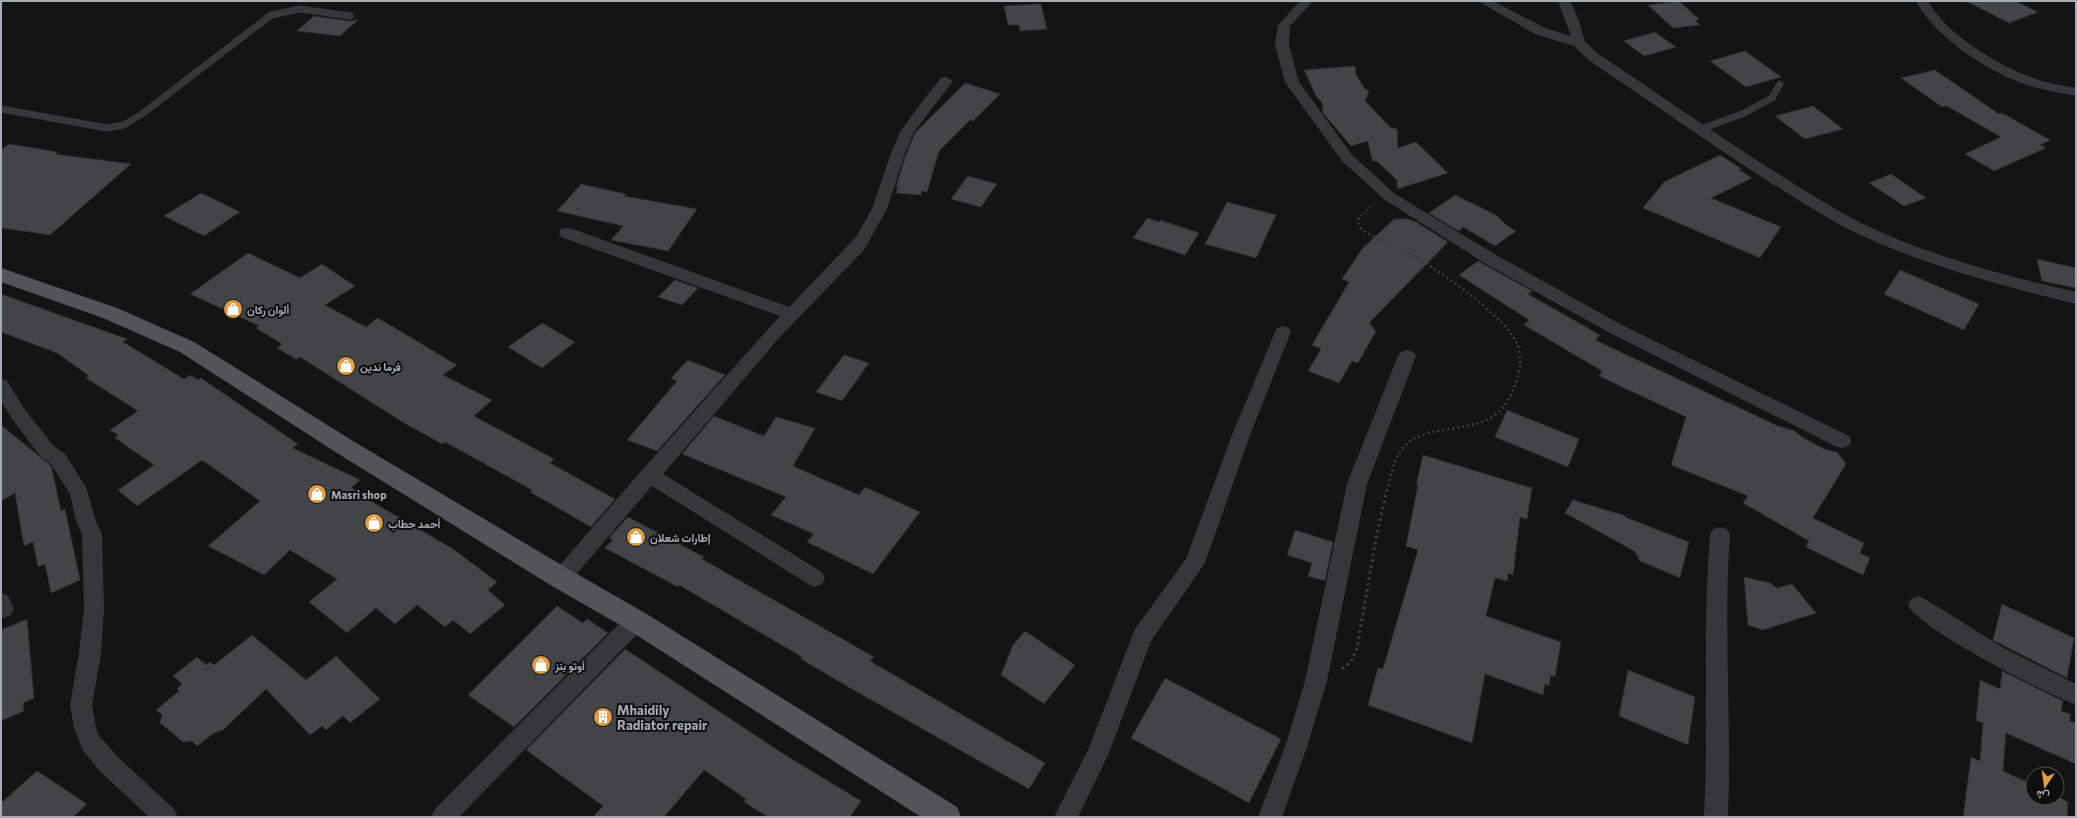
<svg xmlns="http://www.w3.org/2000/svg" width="2077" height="818" viewBox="0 0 2077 818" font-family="Commissioner,Vazirmatn,sans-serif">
<rect width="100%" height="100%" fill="#141415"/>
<path fill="#434448" stroke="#2e2e31" d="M1679,1L1699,19L1695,20L1700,25L1673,28L1648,5Z
M1966,1H2015L2038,12L2009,23Z
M1041,4L1047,29L1020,31L1019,25H1008L1004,6Z
M314,16L349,21L358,20L340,36L297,31Z
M1655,32L1676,47L1644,56L1624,41Z
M1745,51L1781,77L1746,87L1710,61Z
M1355,66L1356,74L1364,88L1369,91L1365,101L1390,127L1397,129L1398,148L1416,142L1448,173L1397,189V180L1378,162L1372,160L1368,141L1351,146L1323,113L1322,103L1316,96L1304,70Z
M1935,70L1999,114L2002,113L2050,140L2040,145L2046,148L1994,171L1965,154L2001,137L1947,106L1942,107L1901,78Z
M965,83L1000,94L973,121L970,120L939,151L927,192L922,191L921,195L896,193L898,187H896L905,157L915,133Z
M1813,106L1843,129L1805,139L1775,116Z
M9,144L58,152L55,154L131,164L50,235L1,228V150Z
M1720,155L1742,169L1739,170L1752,178L1711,198L1781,227L1760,258L1643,208L1664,182Z
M1891,174L1926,198L1904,206L1869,183Z
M968,176L997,184L981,207L951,199Z
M581,184L626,194L624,196L697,209L668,251L611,240L623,226L557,211Z
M201,193L240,212L204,236L164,216Z
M1455,195L1496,215L1506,225L1516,231L1495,246L1463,227L1459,231L1429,213Z
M1227,202L1276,215L1256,258L1205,244Z
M1147,218L1159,222L1160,220L1199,233L1185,255L1133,238Z
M1394,219H1408L1416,222L1448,242L1369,323L1376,331L1358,363L1352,361L1339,383L1308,371L1321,349L1312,345L1349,282L1342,279L1362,249Z
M248,253L300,278L322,264L355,286L325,305L366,327L378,318L457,365L443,375L492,400L474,416L554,459L550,463L615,499L591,527L530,492L532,490L445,442L442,444L404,423L300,357L296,359L277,348L282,344L256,328L259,326L190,294Z
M2037,259L2076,268V288L2042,281Z
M1478,261L1532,291L1528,294L1600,335L1595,340L1778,426L1795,431L1802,437L1826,450L1837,452L1846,464L1813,518L1864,543L1860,553L1870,558L1863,575L1806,547L1809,541L1743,503L1748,496L1671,465L1686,417L1599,376L1602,371L1524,325L1529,320L1459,275Z
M1900,270L1979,304L1964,330L1884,294Z
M675,280L698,288L682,305L658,297Z
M1,294L127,339L123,342L184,379L190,375L198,380L201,378L298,444L293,448L360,480L351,488L359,491L357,493L453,549L497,582L488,590L505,605L470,634L453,620L445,627L417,605L395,624L376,608L347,633L309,602L337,579L290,550L264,575L208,546L260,501L202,460L137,506L118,490L154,465L115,438L118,435L110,430L138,411L86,378L89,376L57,353L1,332Z
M542,323L575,342L542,368L508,347Z
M844,355L869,363L842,401L816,392Z
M688,360L725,375L657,451L627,440L677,381L671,378Z
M1507,410L1579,439L1568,467L1495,437Z
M714,416L764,436L776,417L815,428L793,466L859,495L865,487L920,512L873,574L807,542L814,534L771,515L786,497L682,454Z
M1,425L50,465L52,469L61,511L65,509L80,580L51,593L45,564L38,567L33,542L24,546L15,493L1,501Z
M1423,455L1532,488L1527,519L1520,517L1513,575L1508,573L1507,581L1495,578L1486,616L1561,642L1555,677L1551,675L1549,686L1545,684L1543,695L1485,674L1472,743L1368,705L1378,668L1383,669L1418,550L1406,546L1418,485H1416Z
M1573,500L1626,516L1625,517L1689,542L1680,578L1638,560L1639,556L1635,554L1636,552L1565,513Z
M628,517L704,557L702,559L874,657L870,661L1045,763L1029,789L850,688L801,659L802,657L679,585L678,587L605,548L613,540L609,538Z
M1295,530L1333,542L1325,581L1308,576L1312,563L1287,555Z
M1744,577L1770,583L1777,588L1792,584L1816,613L1763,630L1748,625Z
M2002,604L2074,638L2067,678L1993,640Z
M557,606L583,623L587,619L608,633L514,727L468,695Z
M27,619L34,698L23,703L24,711L1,721V630Z
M1025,631L1075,665L1044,704L1001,675L1013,645Z
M252,635L306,680L336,656L380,699L350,723L343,716L326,730L322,726L310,735L266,689L223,730L214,733L197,746L192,741L183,742L160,723L162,715L156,710L179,691L177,689L182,684L173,676L197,657L206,665L210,662L214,665Z
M625,649L782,753L861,801L850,817H768L744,802L746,799L704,770L664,817H593L603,806L526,750Z
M1628,670L1695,697L1688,745L1619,716Z
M2002,671L2063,701L2061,711L2070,714V721L2076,723V764L2006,733L2003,771L2033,785V798H2057V796L2068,802L2067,817H1963L1971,757L1980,761L1983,723L1976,720L1980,680L2000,689Z
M1165,678L1281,739L1249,803L1131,738Z
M37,771L87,804L73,817H1V803Z"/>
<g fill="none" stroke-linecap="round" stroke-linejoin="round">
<path stroke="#3c3e41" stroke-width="2" stroke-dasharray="1.5 2.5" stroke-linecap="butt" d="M1358,219L1373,205"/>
<path stroke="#3c3e41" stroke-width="2.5" stroke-dasharray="2 3" stroke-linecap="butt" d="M1358,218L1359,225L1362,230C1375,238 1390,243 1403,250C1437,269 1471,293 1499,320C1516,336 1525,353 1518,376C1504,424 1482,423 1438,431C1427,433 1415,436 1407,444C1394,455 1392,471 1388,487"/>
<path stroke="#3c3e41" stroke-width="3" stroke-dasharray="2.5 3.5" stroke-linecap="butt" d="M1342,669L1351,662L1357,648L1377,533L1388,486"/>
<path stroke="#35373a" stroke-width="7" d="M1,109L107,128L124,125L142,114L271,15L300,9L350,16
M1701,129L1742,114L1772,98L1780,84"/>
<path fill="#35373a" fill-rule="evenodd" d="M1300,1H1313L1290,26L1289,45L1299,82L1352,155L1395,194L1498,256L1622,325L1849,436L1851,441L1849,446L1842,448L1835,446L1610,333L1486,264L1385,200L1342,161L1285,82L1275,45L1278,25Z
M1478,1H1493L1545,28L1571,36L1558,1H1570L1579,21L1585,42L1600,55C1661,96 1721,138 1783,177C1809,193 1834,209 1861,223C1929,256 2002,275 2076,292V304C1999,285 1923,265 1852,231C1824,217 1798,199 1771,183C1710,144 1651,102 1590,61L1574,46L1535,34Z
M1916,1H1928C1944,32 1998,66 2031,77C2045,83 2061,85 2076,88V96C2055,92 2034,89 2014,80C1980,66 1933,34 1916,1Z
M946,77L953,81L914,132L904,156L887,209L864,250L778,339L663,474L822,572L825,578L822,584L815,587L808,584L652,486L568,584L561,587L554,584L551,578L554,572L642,470L780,316L561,237L559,233L561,229L567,228L573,229L789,307L856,237L872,209L890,156L900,132L924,99L941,78Z
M1283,326L1289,328L1291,332L1250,435L1205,563L1151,641L1108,755L1078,817H1054L1088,750L1135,629L1186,559L1232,435L1275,332L1277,328Z
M1407,350L1413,352L1416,356L1367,484L1327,681L1307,747L1282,817H1258L1285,747L1305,681L1347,484L1398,356L1401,352Z
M1,379L7,381L25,410L54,446L65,454L86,487L96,521L102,534L104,609L101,653L92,705L96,728L99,736L118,757L174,809L178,817H149L102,773L83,751L74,728L70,705L79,653L84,609L82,534L76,521L70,494L51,464L40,456L13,420L1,401Z
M1720,527L1727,529L1730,535C1723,629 1732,723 1728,817H1704C1709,723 1702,629 1710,535L1713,529Z
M1,593L8,596L14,609L11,615L4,618L1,617Z
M1918,596L1925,599L2002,647L2076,684V705C2046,693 1920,630 1908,605L1911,599Z
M636,612L643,614L646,621L643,628L459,817H431L435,809L629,614Z"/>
<path fill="#525459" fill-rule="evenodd" d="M1,268L117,308L194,342L353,441L570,570L645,613L957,807L961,817H921L627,629L552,586L337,453L180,352L103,318L1,282Z"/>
</g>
<defs>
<g id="shop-disc" transform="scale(1)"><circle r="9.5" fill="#dd9c45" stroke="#0f0f10"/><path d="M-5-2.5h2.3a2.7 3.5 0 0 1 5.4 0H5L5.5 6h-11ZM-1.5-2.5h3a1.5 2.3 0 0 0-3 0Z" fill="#fff"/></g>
<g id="building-disc" transform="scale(1)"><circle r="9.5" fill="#dd9c45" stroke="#0f0f10"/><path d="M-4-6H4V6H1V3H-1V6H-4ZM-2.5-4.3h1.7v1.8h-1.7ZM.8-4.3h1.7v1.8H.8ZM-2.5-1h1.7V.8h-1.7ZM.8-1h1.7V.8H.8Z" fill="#fff"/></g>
</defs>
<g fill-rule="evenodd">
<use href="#shop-disc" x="233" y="309"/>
<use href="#shop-disc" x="346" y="366"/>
<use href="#shop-disc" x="317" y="494"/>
<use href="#shop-disc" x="374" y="523"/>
<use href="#shop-disc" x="636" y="537"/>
<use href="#shop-disc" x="541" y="665"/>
<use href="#building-disc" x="603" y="717"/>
</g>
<g text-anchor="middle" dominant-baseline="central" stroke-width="4" stroke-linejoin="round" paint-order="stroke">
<g font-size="11" font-weight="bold" fill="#a7acb4" stroke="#0f0f10" text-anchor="start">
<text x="247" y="309">ألوان ركان</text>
<text x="360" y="366">فرما ندين</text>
<text x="331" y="494">Masri shop</text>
<text x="388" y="523">أحمد حطاب</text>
<text x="650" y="537">إطارات شعلان</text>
<text x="555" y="665">أوتو بنز</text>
</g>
<g font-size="13" font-weight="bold" fill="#a7acb4" stroke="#0f0f10" text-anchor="start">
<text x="617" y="710">Mhaidily<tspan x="617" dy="15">Radiator repair</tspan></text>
</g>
</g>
<rect width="2077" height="818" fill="none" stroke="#a7acb4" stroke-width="4"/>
<g transform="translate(2045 786) rotate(193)"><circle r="19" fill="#0f0f10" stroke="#4c4e52"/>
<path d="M0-3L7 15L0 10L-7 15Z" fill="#dd9c45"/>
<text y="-6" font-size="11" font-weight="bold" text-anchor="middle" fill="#a7acb4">ش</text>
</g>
</svg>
